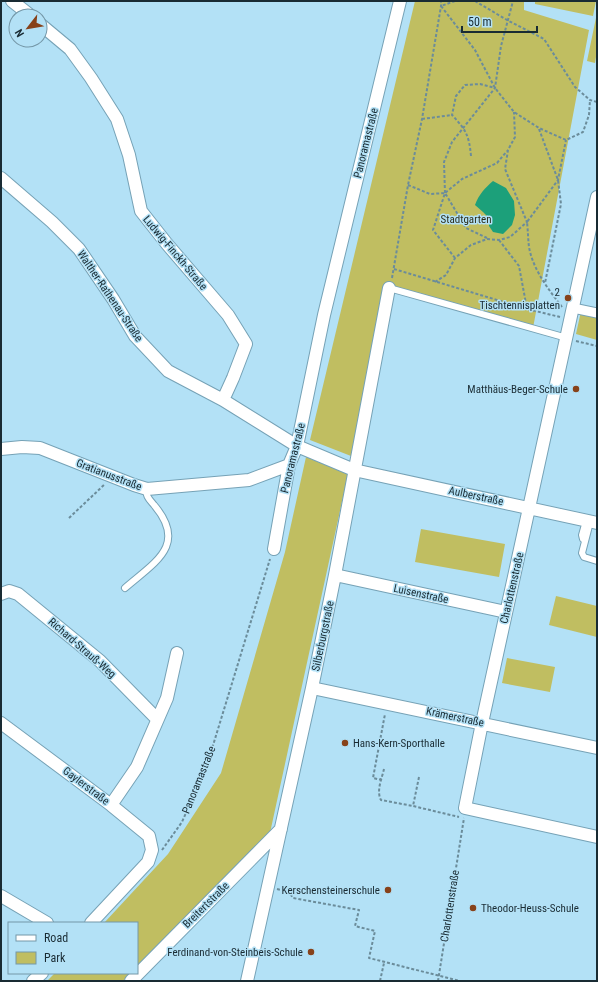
<svg xmlns="http://www.w3.org/2000/svg" width="598" height="982" viewBox="0 0 598 982" font-family="'Roboto Condensed',sans-serif">
<rect width="100%" height="100%" fill="#b3e1f6"/>
<path fill="#c0be61" d="M415,1H524V10L589,30L533,328L385,289L351,456L310,440Z
M535,1H596L593,16L535,4Z
M597,13V51L595,63L587,61Z
M581,311L597,315V340L576,334Z
M306,457L348,474L270,833L137,967V923H104L168,854L221,773L285,552Z
M421,529L505,544L499,577L415,562Z
M556,596L597,606V637L549,625Z
M507,658L555,667L550,692L502,683Z
M55,973H131L123,981H47Z"/>
<path fill="#1ca07a" d="M493,181L506,188L514,201L515,215L512,225L503,234L493,232L489,226V218L483,212L475,205C479,194 485,188 493,181Z"/>
<g fill="none" stroke-linecap="round" stroke-linejoin="round">
<g stroke="#76a2b6" stroke-width="8">
<path id="service" d="M389,288L567,338
M590,522L582,553L584,557L597,561
M585,540L583,539L582,535L586,521
M125,588C155,562 188,545 154,505C150,500 145,496 147,489"/>
</g>
<g stroke="#76a2b6" stroke-width="11">
<path id="pedestrian" d="M573,308L597,313"/>
</g>
<g stroke="#76a2b6" stroke-width="14">
<path id="minor" d="M12,1L31,16
M40,24L70,49L91,78L117,119L129,155L141,211L167,244L228,315L246,344L233,378L223,400
M1,178L52,222L79,249L113,299L135,336L168,371L223,400L297,446L354,470L597,523
M597,197L482,723L465,808L597,837
M1,449L22,447L40,448L134,485L147,489L249,480L289,465
M274,549L289,465L297,446L324,315L400,1
M335,575L506,612
M1,594L9,591L18,594L100,661L157,719
M312,688L597,748
M1,723L111,805L149,836L152,850L148,862L91,923
M111,805L137,767L167,698L177,653
M1,896L47,923
M33,981L42,973
M131,981L281,829
M247,981L312,688L335,575L389,288"/>
</g>
<path stroke="#6b8c9a" stroke-width="2" stroke-dasharray="3 2" stroke-linecap="butt" d="M455,1L441,6L475,50L495,88L514,112L539,128L566,140L583,132L589,115L590,100
M475,1L507,20L544,39L575,87L590,100L597,102
M422,119L452,115
M539,129L558,180L561,204L545,283
M471,156C469,135 466,130 452,115L456,96L465,85L480,84L495,88
M408,185L430,194L445,193L466,228L487,238
M445,193L444,162L452,142L495,88L501,46L513,1
M499,240L519,266L527,309
M455,258L433,230L445,193L462,179L497,163L507,151
M394,269L527,309L560,317
M392,278L408,185L422,119L441,6V1
M435,282L446,275L455,258L471,245L487,239L499,240L510,237L527,222L505,169L508,150L515,137L514,112
M562,307C549,290 533,270 529,247C528,239 528,231 527,222L558,180L566,140
M576,341L597,346
M69,518L105,484
M384,769C382,778 376,791 381,800L413,806
M419,777L413,806L459,817
M382,780L373,778L385,714
M162,850L182,822L207,765L270,559
M277,889L289,892L293,898L359,910L355,926L375,931L369,958L460,981
M380,981L384,963
M438,981L464,818"/>
<use href="#service" stroke="#fff" stroke-width="6"/>
<use href="#pedestrian" stroke="#fff" stroke-width="9"/>
<use href="#minor" stroke="#fff" stroke-width="12"/>
</g>
<g fill="#87421a" stroke="#b3e1f6" stroke-width="1.5">
<circle cx="568" cy="298" r="4"/>
<circle cx="576" cy="389" r="4"/>
<circle cx="345" cy="743" r="4"/>
<circle cx="388" cy="890" r="4"/>
<circle cx="473" cy="908" r="4"/>
<circle cx="311" cy="952" r="4"/>
</g>
<g text-anchor="middle" dominant-baseline="central" stroke-width="3" stroke-linejoin="round" paint-order="stroke">
<g font-size="11" fill="#192b33" stroke="#b3e1f6">
<text transform="translate(366 143) rotate(-76)">Panoramastraße</text>
<text transform="translate(175 253) rotate(50)">Ludwig-Finckh-Straße</text>
<text transform="translate(110 296) rotate(56)">Walther-Rathenau-Straße</text>
<text transform="translate(293 458) rotate(-76)">Panoramastraße</text>
<text transform="translate(109 475) rotate(21)">Gratianusstraße</text>
<text transform="translate(476 496) rotate(12)">Aulberstraße</text>
<text transform="translate(512 588) rotate(-77)">Charlottenstraße</text>
<text transform="translate(421 594) rotate(12)">Luisenstraße</text>
<text transform="translate(323 636) rotate(-78)">Silberburgstraße</text>
<text transform="translate(82 648) rotate(41)">Richard-Strauß-Weg</text>
<text transform="translate(455 717) rotate(12)">Krämerstraße</text>
<text transform="translate(199 780) rotate(-68)">Panoramastraße</text>
<text transform="translate(86 786) rotate(37)">Gaylerstraße</text>
<text transform="translate(206 905) rotate(-45)">Breitertstraße</text>
<text transform="translate(450 906) rotate(-81)">Charlottenstraße</text>
</g>
<g font-size="11" fill="#2e2e18" stroke="#b3e1f6">
<text x="466" y="219">Stadtgarten</text>
</g>
<g font-size="11" fill="#192b33" stroke="#b3e1f6" text-anchor="end">
<text x="560" y="292">2<tspan x="560" dy="13">Tischtennisplatten</tspan></text>
<text x="568" y="389">Matthäus-Beger-Schule</text>
<text x="353" y="743" text-anchor="start">Hans-Kern-Sporthalle</text>
<text x="380" y="890">Kerschensteinerschule</text>
<text x="481" y="908" text-anchor="start">Theodor-Heuss-Schule</text>
<text x="303" y="952">Ferdinand-von-Steinbeis-Schule</text>
</g>
</g>
<rect width="598" height="982" fill="none" stroke="#192b33" stroke-width="4"/>
<rect x="8" y="922" width="130" height="52" fill="#b3e1f6" stroke="#7598a8"/>
<rect x="16" y="935" width="20" height="6" fill="#ffffff" stroke="#7598a8"/>
<text x="44" y="942" font-size="12" fill="#192b33">Road</text>
<rect x="16" y="952" width="20" height="12" fill="#c0be61" stroke="#7598a8"/>
<text x="44" y="962" font-size="12" fill="#192b33">Park</text>
<g transform="translate(28 28) rotate(239)"><circle r="19" fill="#b3e1f6" stroke="#7598a8"/>
<path d="M0-3L7 15L0 10L-7 15Z" fill="#87421a"/>
<text y="-6" font-size="11" font-weight="bold" text-anchor="middle" fill="#192b33">N</text>
</g>
<path d="M462 26v6h75v-6" fill="none" stroke="#192b33" stroke-width="2"/>
<text x="468" y="26" font-size="12" fill="#192b33" stroke="#b3e1f6" stroke-width="3" paint-order="stroke">50 m</text>
</svg>
